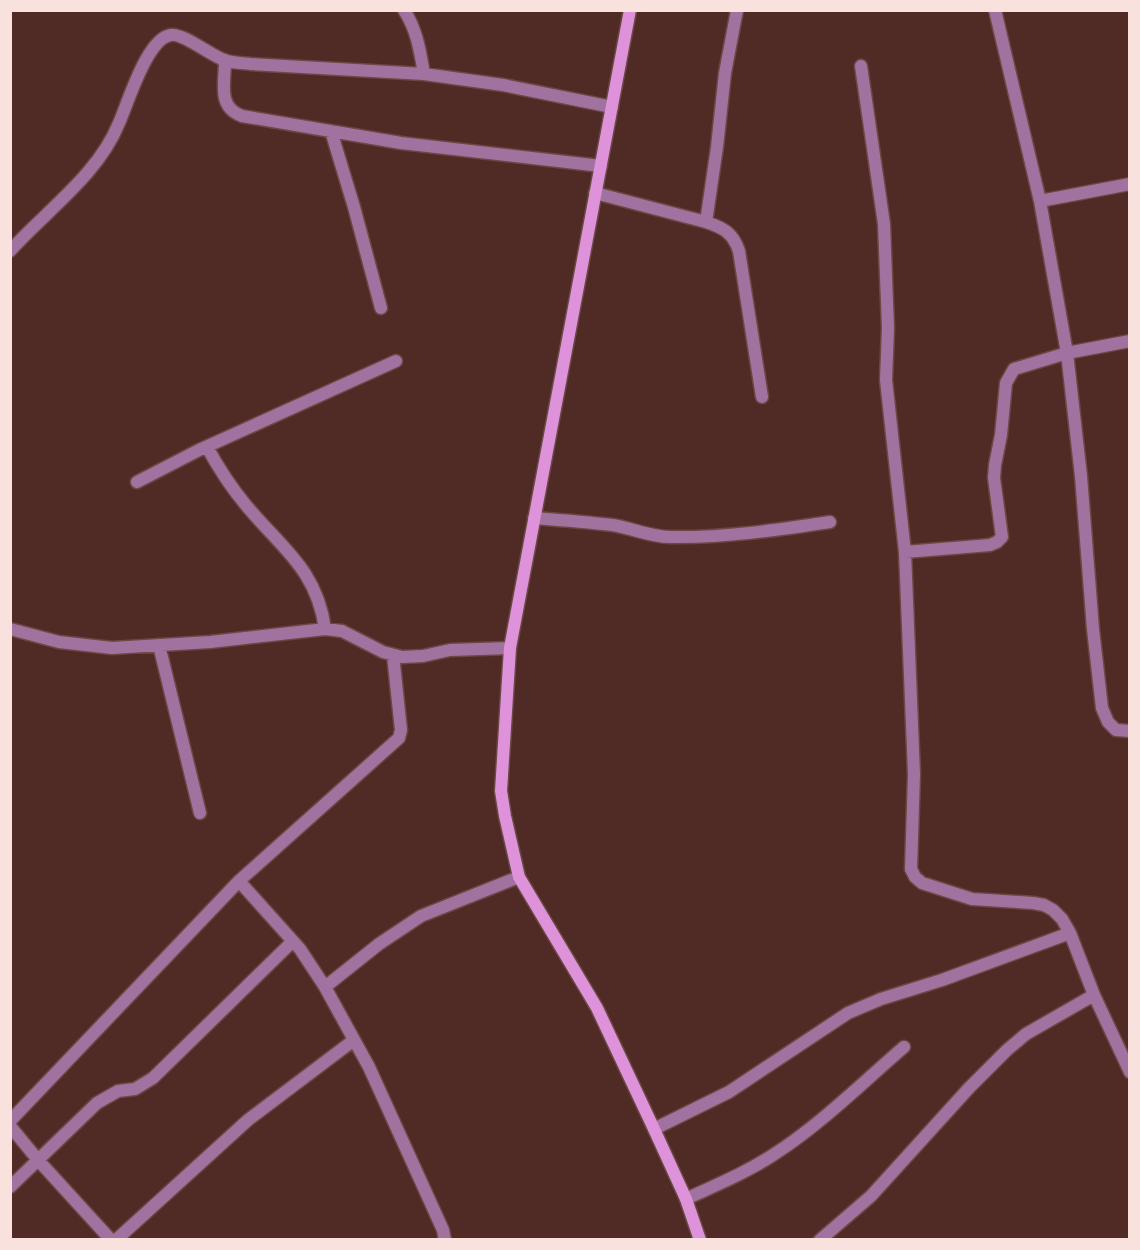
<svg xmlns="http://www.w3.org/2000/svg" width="1140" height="1250" viewBox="0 0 1140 1250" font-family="'Nunito Sans',sans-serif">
<rect width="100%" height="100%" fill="#502b26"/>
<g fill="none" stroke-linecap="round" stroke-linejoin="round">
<g stroke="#6b4843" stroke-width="15">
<path id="street" d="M404,10C417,30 420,51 424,74
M995,10L1040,201L1067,353L1081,476L1093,629L1102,708L1108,722L1116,730L1130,731
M225,60C225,83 217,107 242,116L401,143L601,166
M861,66L884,224L888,328L886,380L905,552L914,774L911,869L915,877L922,883L972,899L1033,903L1044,905L1053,910L1062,919L1070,933L1094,995L1130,1072
M331,131L354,207L381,308
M595,193L706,222C724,228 733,233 739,251L762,397
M1040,201L1130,184
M706,222L717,147L725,73L737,10
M10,251C47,210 98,175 119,123C128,103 147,38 171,35C183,33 210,55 224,60C232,63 242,63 251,64L424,74L503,85L612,107
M207,447C218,467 230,486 245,504C281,548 317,569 325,629
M137,482L199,450L396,361
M534,518C560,520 586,522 612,525C632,528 650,537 670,537C724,538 777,530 830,522
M905,552L990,545L997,542L1002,537L994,478L995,465L1001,435L1006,383L1014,369L1067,353L1130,341
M10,629L59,642L112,648L210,642L325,629L342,631L383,652L402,657L423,656L450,650L510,648
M159,645L200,813
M239,881L300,949L325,987L369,1067L443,1230L445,1240
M325,987L379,944L421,916L519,877
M10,1121L239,881L399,738L401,730L393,655
M10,1126L38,1160L111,1240
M654,1129L729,1092L848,1013L881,999L942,980L1070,933
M10,1187L97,1103L118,1091L135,1089L153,1078L293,941
M686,1199C716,1185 748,1172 776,1153C822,1123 862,1083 904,1047
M116,1240L248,1120L354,1040
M820,1240L871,1196L969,1088L1007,1050L1026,1034L1094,995"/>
</g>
<g stroke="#6b4843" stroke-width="15">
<path id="secondary" d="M630,10L510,648L501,791L505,816L519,877L597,1008L654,1129L686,1199L700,1240"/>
</g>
<use href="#street" stroke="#a1729f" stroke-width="12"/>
<use href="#secondary" stroke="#dd92da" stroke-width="12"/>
</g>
<rect width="1140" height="1250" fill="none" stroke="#f9e1dd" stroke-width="24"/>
</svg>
